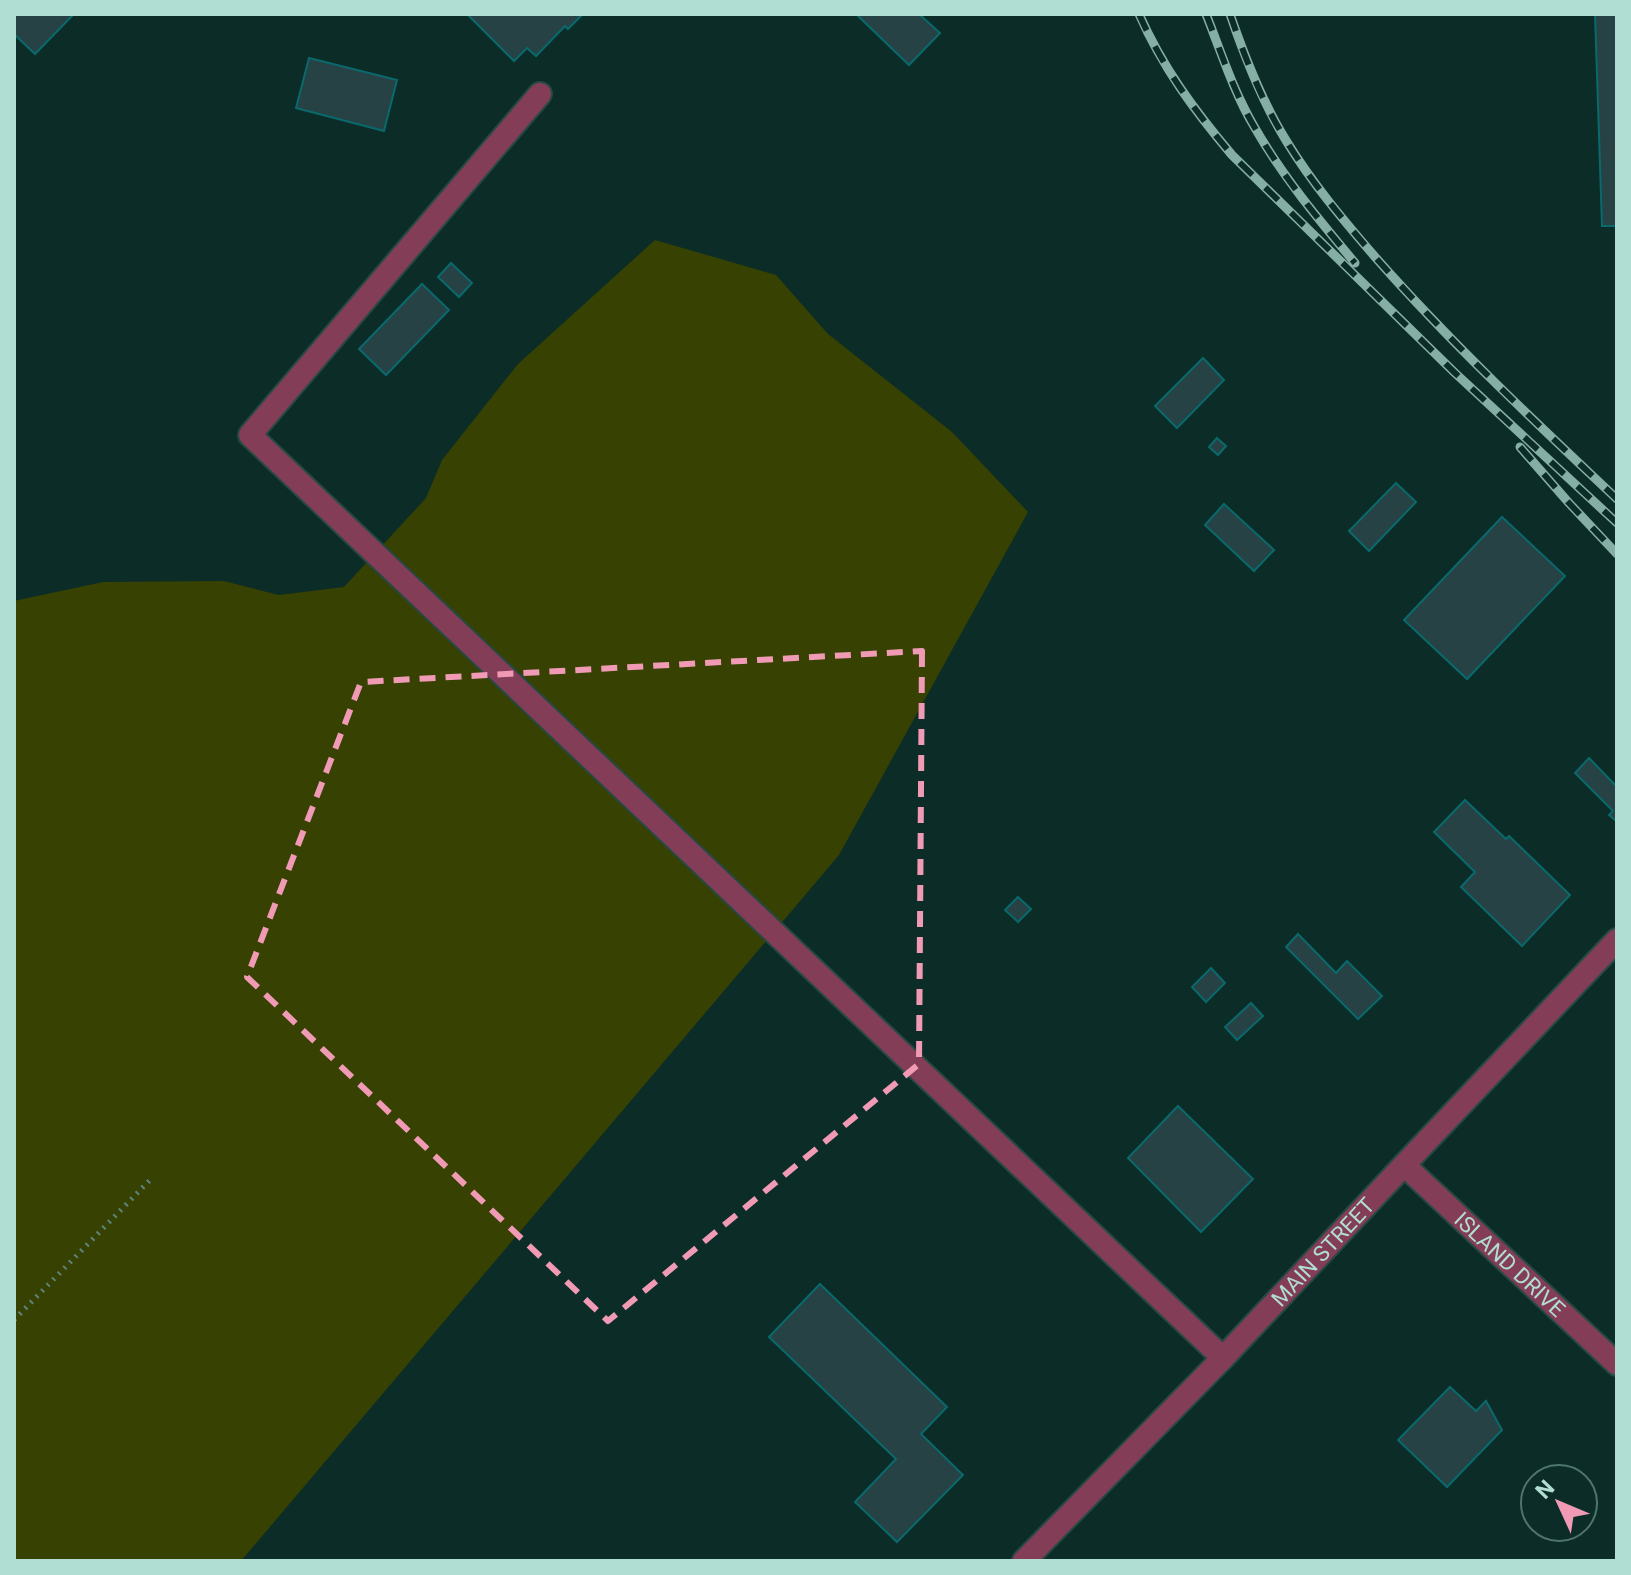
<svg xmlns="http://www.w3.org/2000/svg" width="1631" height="1575" viewBox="0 0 1631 1575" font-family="Roboto,sans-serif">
<rect width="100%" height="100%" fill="#0c2d27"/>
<path fill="#374101" d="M655,240L776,275L828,334L952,432L1028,512L839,855L241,1561H14V601L103,582L224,581L279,595L344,587L426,498L442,460L518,364Z"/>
<path fill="#274244" stroke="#09696d" stroke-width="2" d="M14,14H74L35,54L14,34Z
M467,14H583L568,29L565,26L536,56L527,48L514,61Z
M856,14H919L940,33L909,65Z
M1595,14H1617V226H1602Z
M309,58L397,80L384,131L296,108Z
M451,263L472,283L459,297L438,277Z
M422,284L449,310L386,375L359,349Z
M1203,358L1224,380L1177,428L1155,406Z
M1217,438L1226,446L1218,455L1209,447Z
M1396,483L1416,502L1369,551L1349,531Z
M1224,504L1274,550L1254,571L1205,525Z
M1502,517L1565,576L1467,679L1404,620Z
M1589,758L1617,787L1616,821L1609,815L1613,811L1575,773Z
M1465,800L1506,839L1509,836L1570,895L1522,946L1461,887L1475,872L1434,832Z
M1018,897L1031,909L1018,922L1005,910Z
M1298,934L1336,973L1347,961L1382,996L1358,1019L1286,947Z
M1211,968L1225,983L1206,1002L1192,987Z
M1251,1003L1263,1016L1237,1040L1225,1027Z
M1178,1106L1253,1179L1201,1232L1128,1158Z
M820,1284L947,1407L921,1434L963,1475L897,1542L855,1502L896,1459L769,1337Z
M1450,1387L1476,1411L1486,1401L1502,1430L1447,1487L1398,1440Z"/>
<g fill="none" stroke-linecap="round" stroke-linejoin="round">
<g stroke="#264943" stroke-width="26">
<path id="minor" d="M540,94L250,435L1223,1358
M1404,1165L1617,940"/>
</g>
<g stroke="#264943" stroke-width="26">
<g id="tertiary">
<path id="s1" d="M1024,1561L1223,1358L1404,1165L1617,1364"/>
</g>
</g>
<path stroke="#5d847b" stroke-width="5" stroke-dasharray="2 6" stroke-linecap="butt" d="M14,1320L150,1180"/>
<use href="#minor" stroke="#843d57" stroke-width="22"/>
<use href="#tertiary" stroke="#843d57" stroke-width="22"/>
<g stroke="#85afa5" stroke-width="9">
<path id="rail" d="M1139,14C1163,68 1194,110 1232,155L1455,373L1617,523
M1206,14C1221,52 1234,93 1255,128C1283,177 1319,220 1355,263
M1230,14C1245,58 1262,102 1287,142C1312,183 1344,221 1376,258C1451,343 1534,421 1617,499
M1520,447L1569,503L1617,554"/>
</g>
<use href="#rail" stroke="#0c2d27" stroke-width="6" stroke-dasharray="18" stroke-linecap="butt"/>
</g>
<path fill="none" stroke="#f09ab5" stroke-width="6" stroke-dasharray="16 10" stroke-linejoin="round" d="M922,651L919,1064L608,1321L247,977L361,682Z"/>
<g text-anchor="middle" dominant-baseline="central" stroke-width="7" stroke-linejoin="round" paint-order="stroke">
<g font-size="22" fill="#b1ded3" stroke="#0c2d27">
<text stroke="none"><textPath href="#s1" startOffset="430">MAIN STREET</textPath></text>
<text stroke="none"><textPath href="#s1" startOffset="694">ISLAND DRIVE</textPath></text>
</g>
</g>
<rect width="1631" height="1575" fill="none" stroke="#b1ded3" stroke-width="32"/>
<g transform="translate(1559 1503) rotate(314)"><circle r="38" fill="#0c2d27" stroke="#4e746c" stroke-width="2"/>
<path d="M0-6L14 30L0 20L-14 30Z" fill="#f09ab5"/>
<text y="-12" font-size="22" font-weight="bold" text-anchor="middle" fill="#b1ded3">N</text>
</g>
</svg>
